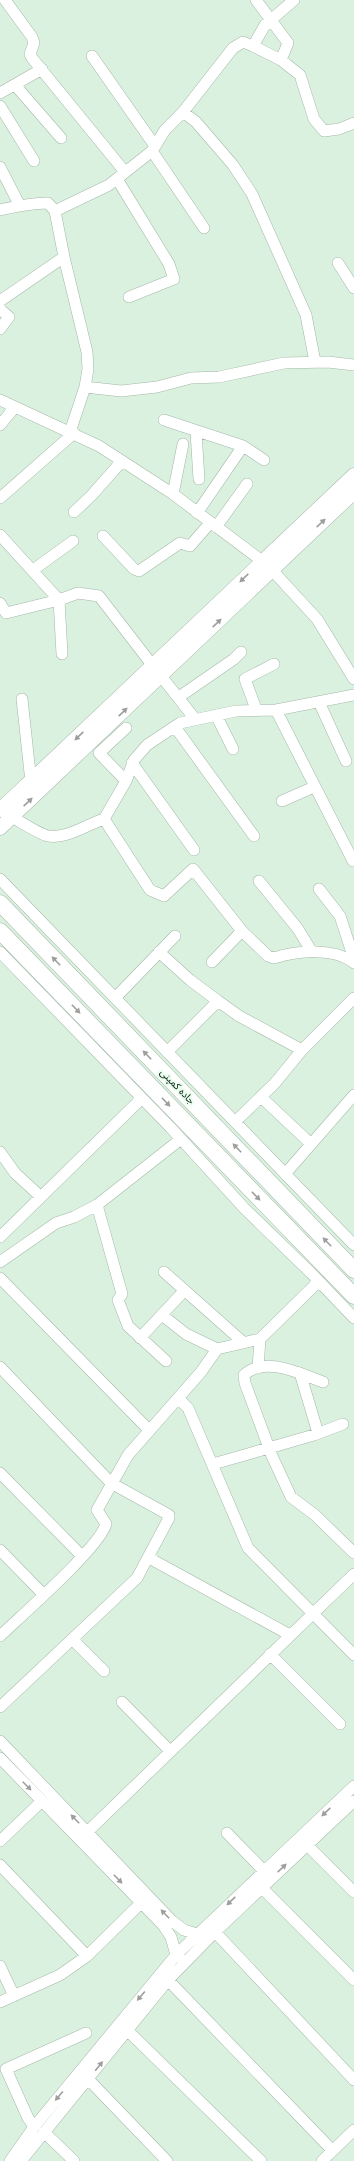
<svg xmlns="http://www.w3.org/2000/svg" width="354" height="2161" viewBox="0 0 354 2161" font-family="'Open Sans','Noto Sans Arabic',sans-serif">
<rect width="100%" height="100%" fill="#dbf1e0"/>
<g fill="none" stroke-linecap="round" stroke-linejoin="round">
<g stroke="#a3b8a8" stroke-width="12">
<path id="minor" d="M5,0L32,37L34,43L30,54L32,58L125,172
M256,0L288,43L281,60
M253,46L281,60L300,75L314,119L324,131L339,129L354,123
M92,56L155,146
M15,85L61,138
M0,93L42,69
M0,106L34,161
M183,112L196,122L233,165L252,194L306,315L315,362
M152,151L204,228
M0,167L19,204
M117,179L169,264L174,279L129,297
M0,210C17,206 31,203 48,203L55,211L64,257L87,352L88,369L85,387L70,432
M55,211L109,185L152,151L165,130L183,112L233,48L243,42L253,46L265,25L294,0
M338,263L354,288
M0,301L64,257
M0,309L9,317L0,329
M85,387L121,391L157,387L191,378L219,377L284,363L328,362L354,365
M0,400L99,446L173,494L262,561
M164,420L243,446L264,460
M0,425L15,407
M196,432L199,479
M173,494L183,444
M0,498L74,433
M74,512L92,495L122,461
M197,513L243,446
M216,527L247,484
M0,535L59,600L62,654
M103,536L134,569L139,571L180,543L190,546L210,523
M33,570L73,541
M272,570L317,619L354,679
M0,603L6,613L59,600L78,593L99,596L153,666
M161,676L195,719
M179,697L234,659L241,652
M22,699L31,782
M319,702L346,761
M256,709L245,679L274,664
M276,710L353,861
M216,715L233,749
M175,727L254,836
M132,763L194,850
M126,781L99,753L126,728
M282,801L314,787
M12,817C21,822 39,834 48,836C67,839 86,825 104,819L126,781L134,760L147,745L180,723L236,711L276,710L354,695
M104,819L150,890L164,896L193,869L242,931L268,956L274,958C297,951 334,947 354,963
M0,879L354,1245
M259,881L298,929L312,952
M319,889L340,916L354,959
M0,952L170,1127L245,1209L311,1273L354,1318
M159,952L190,980L218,1001
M212,962L242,931
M115,998L175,936
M167,1052L218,1001L239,1016L302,1050
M261,1097L311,1144
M235,1122L275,1083L302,1050L354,998
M0,1152L15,1173L41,1197
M285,1174L354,1095
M97,1205L122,1294L118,1300L128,1326L166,1361
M0,1237L141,1099
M0,1262L56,1223L74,1217L97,1205L181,1139
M164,1272L244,1343
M0,1278L149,1430
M162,1315L186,1334L217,1349
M140,1338L184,1291
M0,1367L111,1483L169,1515V1518L137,1578L0,1707
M258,1368L260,1339
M300,1373L318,1433
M323,1382C301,1374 265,1355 244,1375L245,1383L272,1456L291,1497L315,1515L354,1553
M178,1398L188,1408L248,1548L354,1655
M213,1464L314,1435L343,1424
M0,1473L82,1556
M0,1550L43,1594
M149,1558L290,1635
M0,1636C22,1615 99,1548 106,1524L97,1510L128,1455L201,1372L217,1349L260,1339L319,1281
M72,1639L104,1671
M270,1654L340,1724
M122,1702L170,1751
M0,1741L172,1921L184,1930L197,1934L201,1938
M0,1758L163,1925L171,1937L176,1955L180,1958
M227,1833L263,1870
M80,1839L354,1574
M0,1841L42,1801
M307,1845L354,1892
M0,1865L87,1956
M262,1888L354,1980
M215,1932L354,2080
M0,1966L14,1996
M168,1980L332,2150
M0,2002L60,1975L87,1956L141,1903
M127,2030L261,2161
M88,2079L167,2161
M34,2127L28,2118L6,2069L86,2033
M44,2132L74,2161
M10,2161L34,2127L176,1955L354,1786
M21,2161L168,1980L215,1932L354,1801
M322,2161L354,2130"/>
</g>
<g stroke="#a3b8a8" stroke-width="15">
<path id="major" d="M0,810L354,475
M0,828L354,492"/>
</g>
<g stroke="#a3b8a8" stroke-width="17">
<path id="highway" d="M0,903L354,1270
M0,931L354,1296"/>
</g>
<use href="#minor" stroke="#fff" stroke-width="11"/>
<use href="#major" stroke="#fff" stroke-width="14"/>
<use href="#highway" stroke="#fff" stroke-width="16"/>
</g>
<defs><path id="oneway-solid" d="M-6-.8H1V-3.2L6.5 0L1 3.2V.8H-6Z"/></defs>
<g fill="#9d9f9d">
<use href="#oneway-solid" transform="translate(321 523) rotate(-43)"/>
<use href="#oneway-solid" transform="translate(244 578) rotate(136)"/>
<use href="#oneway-solid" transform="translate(217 623) rotate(-44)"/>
<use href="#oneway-solid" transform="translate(123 712) rotate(-44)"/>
<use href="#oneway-solid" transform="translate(79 736) rotate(136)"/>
<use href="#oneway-solid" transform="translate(28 802) rotate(-43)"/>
<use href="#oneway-solid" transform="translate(56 961) rotate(-134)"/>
<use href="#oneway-solid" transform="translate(76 1009) rotate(46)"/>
<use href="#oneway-solid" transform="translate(147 1055) rotate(-134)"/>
<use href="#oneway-solid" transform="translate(166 1102) rotate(46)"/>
<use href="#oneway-solid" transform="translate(237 1148) rotate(-134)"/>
<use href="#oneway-solid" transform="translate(256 1196) rotate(46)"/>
<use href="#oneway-solid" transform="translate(327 1242) rotate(-134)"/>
<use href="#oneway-solid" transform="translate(27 1786) rotate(45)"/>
<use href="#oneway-solid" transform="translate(326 1812) rotate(137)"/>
<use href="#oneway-solid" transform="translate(75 1819) rotate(-134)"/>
<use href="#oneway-solid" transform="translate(282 1868) rotate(-43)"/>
<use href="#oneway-solid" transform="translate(118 1879) rotate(46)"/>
<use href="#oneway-solid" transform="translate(231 1901) rotate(136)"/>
<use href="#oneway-solid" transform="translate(165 1914) rotate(-134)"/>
<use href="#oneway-solid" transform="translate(141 1996) rotate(130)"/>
<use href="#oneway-solid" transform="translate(99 2066) rotate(-51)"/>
<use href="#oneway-solid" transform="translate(59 2096) rotate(130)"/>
</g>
<g text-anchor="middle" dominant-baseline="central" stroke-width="4" stroke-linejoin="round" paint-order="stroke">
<g font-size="10" fill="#09100a" stroke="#e8feed">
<text transform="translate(178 1086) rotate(46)">جاده کمپنی</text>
</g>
</g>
</svg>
